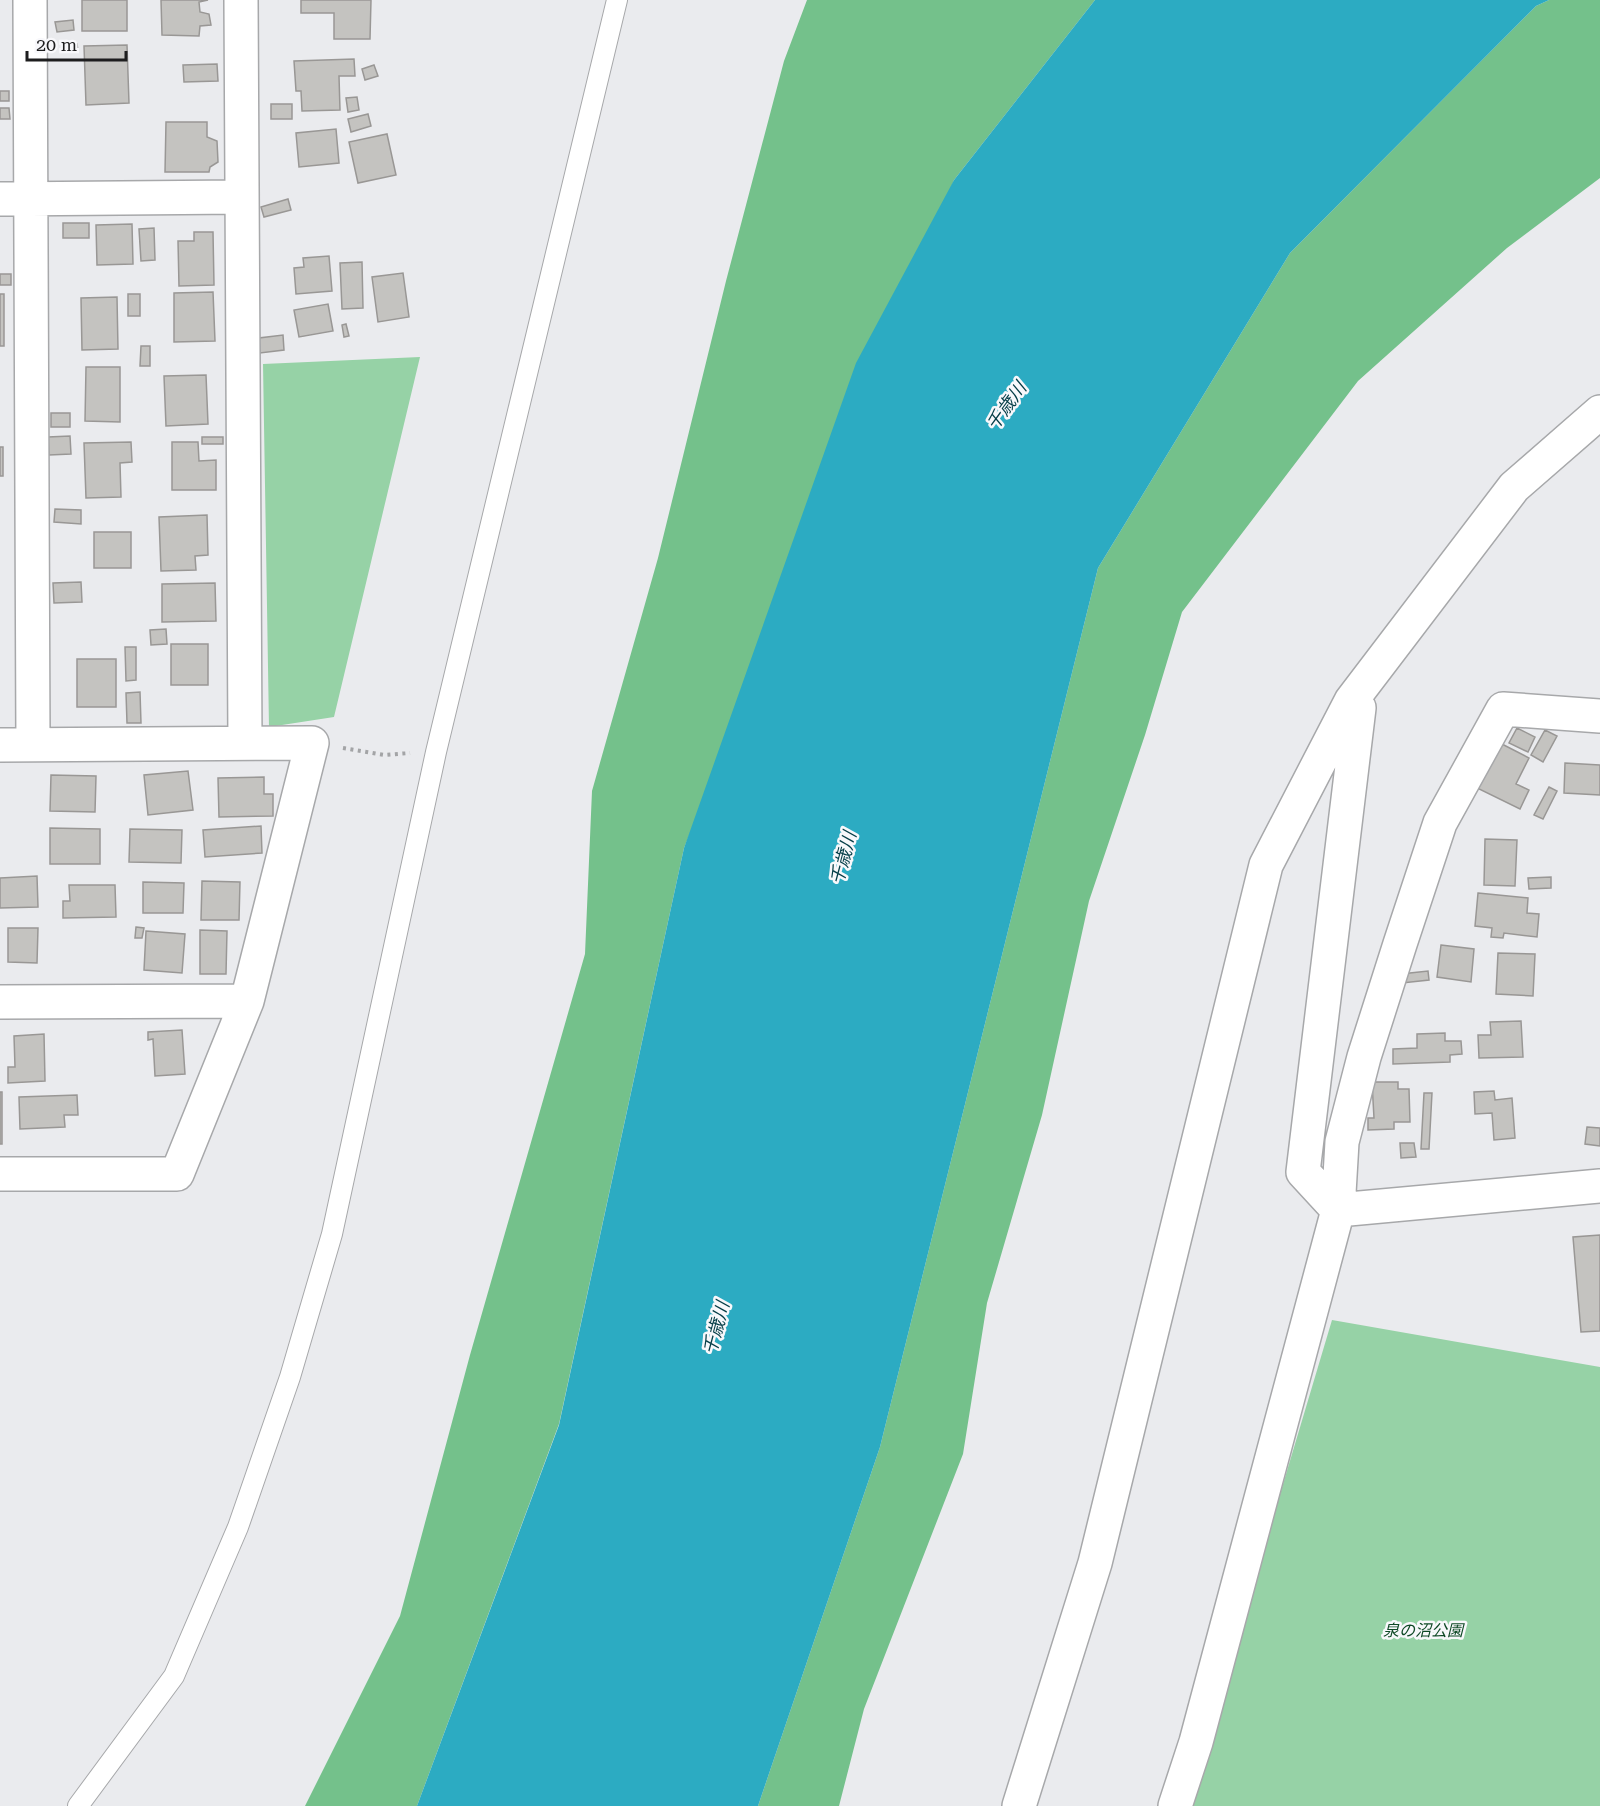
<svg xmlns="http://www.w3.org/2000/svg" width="1600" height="1806" viewBox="0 0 1600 1806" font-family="'Roboto Serif','Noto Sans JP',serif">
<rect width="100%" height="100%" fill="#eaebee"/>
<path fill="#96d2a6" d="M420,357L334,717L269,727L263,364Z
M1332,1320L1600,1367V1806H1187Z"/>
<path fill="#74c18b" d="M807,0H1095L954,180L684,848L559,1424L417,1806H305L400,1616L470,1355L585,954L592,791L658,558L726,281L784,61Z
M1549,0H1600V178L1507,248L1358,381L1182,612L1145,735L1089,901L1042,1115L987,1303L963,1454L864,1709L839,1806H758L880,1447L1098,568L1290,253L1536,6Z"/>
<path fill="#2cabc2" d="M1095,0H1549L1536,6L1290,253L1098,568L880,1447L758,1806H417L559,1425L684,848L856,363L954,180Z"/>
<path fill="#c4c3c0" stroke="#999795" stroke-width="1.5" d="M82,0H127V31H82Z
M161,0H208L199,2L200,12L209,14L211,25L200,26L199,36L162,35Z
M301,0H371L370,39H334V13H301Z
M73,20L74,30L57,32L55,22Z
M62,44H77L78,51L62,52Z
M127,45L129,103L86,105L84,46Z
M354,59L355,76H339L340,110L302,111L301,91H296L294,61Z
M217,64L218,81L184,82L183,65Z
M374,65L378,76L365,80L362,69Z
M0,91H9V101H0Z
M357,97L359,110L348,112L346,98Z
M271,104H292V119H271Z
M0,108H9L10,119H0Z
M368,114L371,126L351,132L348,119Z
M166,122H207V137L217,141L218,162L210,167L209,172H165Z
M336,129L339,163L299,167L296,133Z
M387,134L396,175L358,183L349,142Z
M288,199L291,210L264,217L261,207Z
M63,223H89V238H63Z
M132,224L133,264L97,265L96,225Z
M154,228L155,260L141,261L139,229Z
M194,232H213L214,285L179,286L178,241H194Z
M329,256L332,291L296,294L294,268L304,267L303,258Z
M362,262L363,308L342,309L340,263Z
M403,273L409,317L378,322L372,277Z
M0,274H11V285H0Z
M213,292L215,341L174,342V293Z
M0,294H4V346H0Z
M128,294H140V316H128Z
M117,297L118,349L82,350L81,298Z
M328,304L333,331L299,337L294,310Z
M346,324L349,336L344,337L342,325Z
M283,335L284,350L260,353L259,338Z
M141,346H150V366H140Z
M86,367H120V422L85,421Z
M206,375L208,424L166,426L164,376Z
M51,413H70V427H51Z
M70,436L71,454L49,455L48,437Z
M202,437H223V444H202Z
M131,442L132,462L120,463L121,497L86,498L84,443Z
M172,442H198L199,461L216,460V490H172Z
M0,447H3V476H0Z
M55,509L81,510V524L54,522Z
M207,515L208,555L195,556L196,570L161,571L159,517Z
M94,532H131V568H94Z
M81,582L82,602L54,603L53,583Z
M215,583L216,621L162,622V584Z
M166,629L167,644L151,645L150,630Z
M171,644H208V685H171Z
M125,647H136V680L126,681Z
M77,659H116V707H77Z
M140,692L141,723H127L126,693Z
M1517,728L1535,737L1528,752L1509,743Z
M1545,730L1557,736L1543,762L1531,755Z
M1498,742L1529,758L1516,784L1529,790L1520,809L1475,787Z
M1565,763L1600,765V795L1564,793Z
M188,771L193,810L148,815L144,775Z
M51,775L96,776L95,812L50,811Z
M264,777V794H273V816L219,817L218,778Z
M1549,787L1557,791L1543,819L1534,815Z
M261,826L262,853L205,857L203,830Z
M50,828L100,829V864H50Z
M130,829L182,830L181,863L129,862Z
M1485,839L1517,840L1515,886L1484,885Z
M37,876L38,907L0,908V878Z
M1551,877V888L1529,889L1528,878Z
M202,881L240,882L239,920H201Z
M143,882L184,883L183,913H143Z
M69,885H115L116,917L63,918V901H70Z
M1478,893L1528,898L1527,913L1539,914L1537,937L1504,933L1503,938L1491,937L1492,928L1475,926Z
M136,927L144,928L142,938H135Z
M8,928H38L37,963L8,962Z
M200,930L227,931L226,974H200Z
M146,931L185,934L182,973L144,970Z
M1441,945L1474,949L1471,982L1437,977Z
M1498,953L1535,954L1533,996L1496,994Z
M1428,971L1429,980L1402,983L1401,974Z
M1521,1021L1523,1057L1479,1058L1478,1035H1491L1490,1022Z
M182,1030L185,1074L155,1076L153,1039L148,1040V1032Z
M1445,1033V1041H1461L1462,1054L1450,1055V1062L1393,1064V1049L1417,1048V1034Z
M44,1034L45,1081L8,1083V1067H15L14,1036Z
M1372,1082H1398V1089H1409L1410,1122H1394V1129L1368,1130V1118H1374Z
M1494,1091L1495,1100L1512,1098L1515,1138L1494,1140L1492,1113L1475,1114L1474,1092Z
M0,1092H2V1144H0Z
M1424,1093H1432L1429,1149H1421Z
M77,1095L78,1115H64L65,1127L20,1129L19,1097Z
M1587,1127L1600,1128V1146L1585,1144Z
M1400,1143H1414L1416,1157L1401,1158Z
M1600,1235V1331L1581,1332L1573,1237Z"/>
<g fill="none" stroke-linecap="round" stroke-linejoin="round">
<g stroke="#a7a8aa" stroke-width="22">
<path id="service" d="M78,1806L174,1676L238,1527L290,1377L332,1234L436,752L617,0"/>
</g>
<g stroke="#a7a8aa" stroke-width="36">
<path id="minor" d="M30,0L33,745
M241,0L245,743
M0,199L242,197
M1353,703L1359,708L1303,1172L1338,1210L1600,1186
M0,745L312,743L247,1001L177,1174H0
M0,1002L247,1001
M1019,1806L1095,1563L1266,865L1351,701L1514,487L1600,412
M1175,1806L1196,1742L1338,1210L1342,1142L1364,1057L1400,944L1440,823L1503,709L1600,716"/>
</g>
<path stroke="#a3a4a6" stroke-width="4" stroke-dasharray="3 4.5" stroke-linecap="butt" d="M343,748L385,755L410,753"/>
<use href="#service" stroke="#fff" stroke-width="20"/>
<use href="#minor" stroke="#fff" stroke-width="33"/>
</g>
<g text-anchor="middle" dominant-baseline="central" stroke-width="5" stroke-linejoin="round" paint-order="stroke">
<g font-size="16" font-style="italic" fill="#0f4926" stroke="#f8f8fb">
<text x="1423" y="1630">泉の沼公園</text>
</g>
<g font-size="18" font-style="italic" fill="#033c46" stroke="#f8f8fb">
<text transform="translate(1006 406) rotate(-54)">千歳川</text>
<text transform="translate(843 858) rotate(-75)">千歳川</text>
<text transform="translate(716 1328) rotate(-75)">千歳川</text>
</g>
</g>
<path d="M27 51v9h99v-9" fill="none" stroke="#1d1d1e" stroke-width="3"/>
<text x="36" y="51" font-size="18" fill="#1d1d1e" stroke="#f8f8fb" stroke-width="4.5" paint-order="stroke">20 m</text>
</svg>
